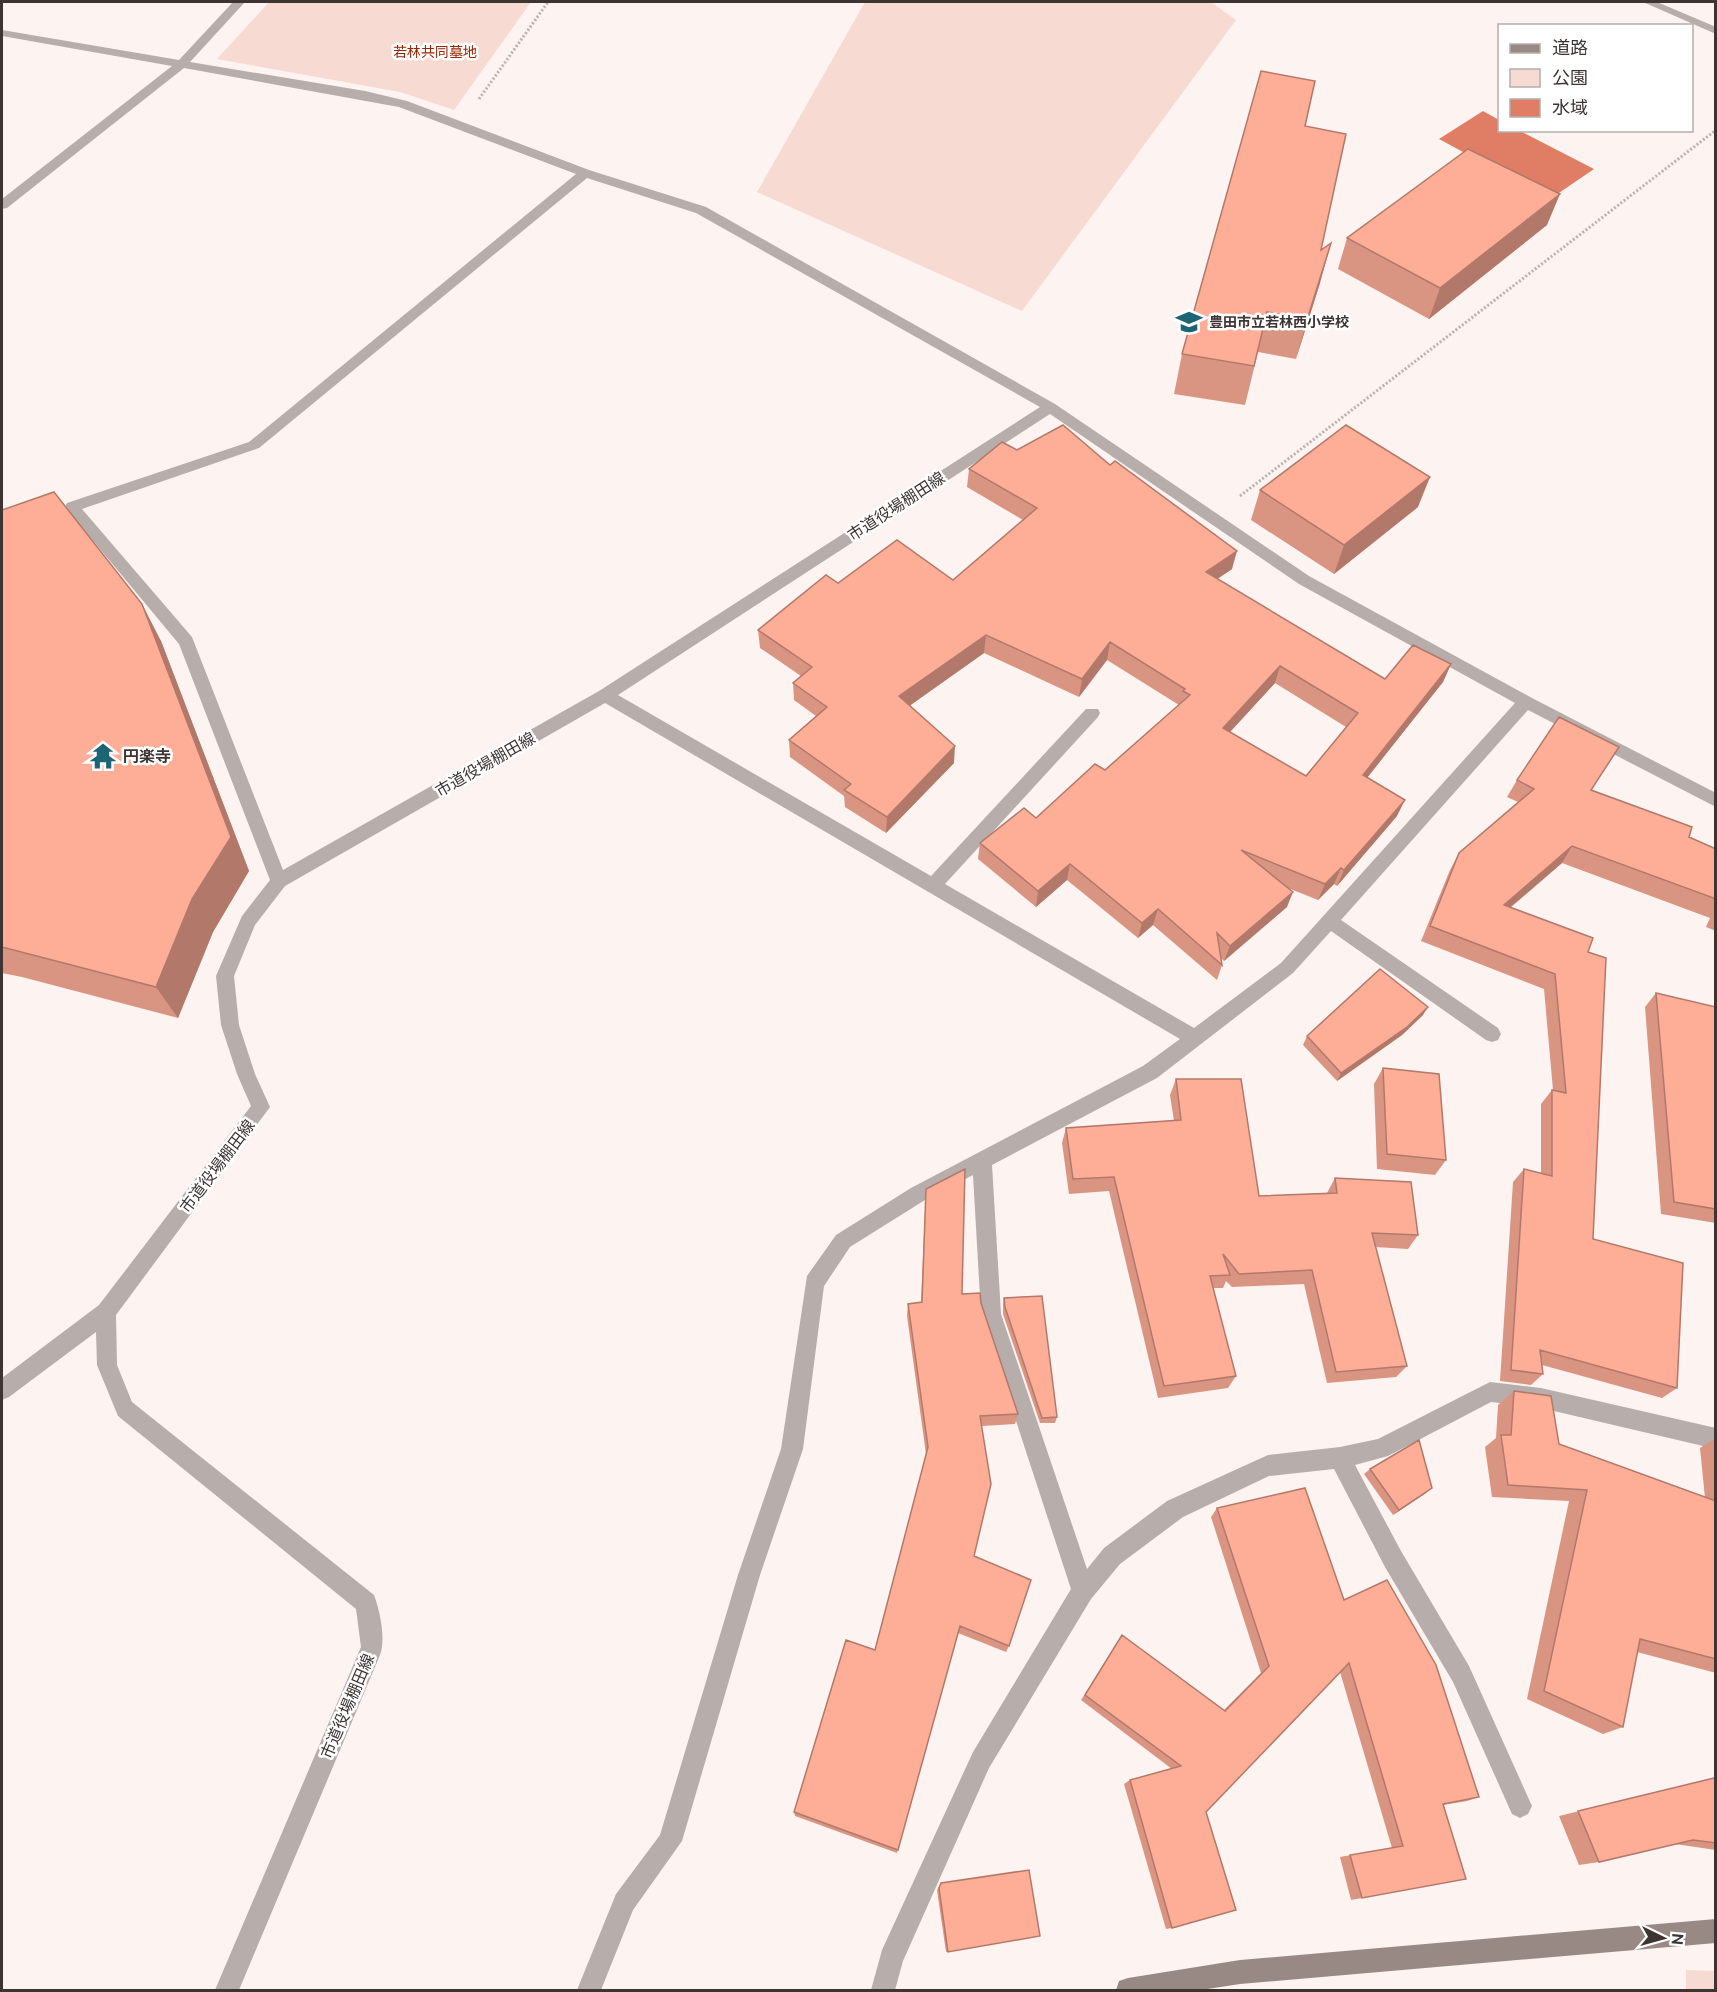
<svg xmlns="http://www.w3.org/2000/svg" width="1717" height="1992" viewBox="0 0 1717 1992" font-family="Ubuntu,'Noto Sans JP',sans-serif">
<rect width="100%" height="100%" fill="#fdf3f1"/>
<path fill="#f7dad2" d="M269,2H531L454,110L400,92L217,59Z
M865,2H1211L1236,20L1022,311L757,192Z
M1686,1970L1715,1971V1990H1686Z"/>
<path fill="#df7e64" d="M1483,111L1499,120L1500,130L1520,131L1594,169L1550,199L1439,139Z"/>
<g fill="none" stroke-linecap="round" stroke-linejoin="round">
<path stroke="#bbb2af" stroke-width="3" stroke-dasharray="2 2" stroke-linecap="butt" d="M479,99L548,2
M1240,496L1716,130"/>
<path fill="#b7adaa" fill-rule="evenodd" d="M233,2H245L190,62L365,91L407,101L589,170L706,207L1055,404L1309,576L1532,698L1716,793V807L1528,710L1341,920L1498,1028L1501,1034L1498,1040L1492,1042L1486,1040L1331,931L1293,973L1157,1078L992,1165L1001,1314L1087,1569L1104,1548L1167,1501L1268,1455L1340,1447L1378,1439L1490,1382L1541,1388L1716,1428V1449L1541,1408L1491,1402L1388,1456L1355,1465L1401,1551L1469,1666L1532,1806L1528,1814L1520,1818L1512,1814L1453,1682L1385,1567L1334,1469L1269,1476L1183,1517L1120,1564L1091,1599L989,1768L903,1961L895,1990H871L882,1950L973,1752L1071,1589L981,1314L973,1175L925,1200L850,1247L824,1286L803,1449L760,1575L682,1841L633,1910L601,1990H577L616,1894L660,1835L738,1575L781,1449L807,1276L836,1235L911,1188L1143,1066L1180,1039L605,703L285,886L255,925L234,976L239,1025L255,1074L270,1107L116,1315L117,1365L132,1402L374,1595C380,1611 386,1639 380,1655L239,1990H215L361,1647L356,1609L118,1416L97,1365L96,1332L9,1397L2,1400V1378L99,1305L251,1106L237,1074L221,1025L216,976L242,916L270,880L179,644L65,507L67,503L249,442L576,174L399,107L184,68L7,208L2,209V199L172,66L2,36V30L179,60ZM587,178L696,213L1040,407L599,691L283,870L192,637L82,509L259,448ZM1050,414L1299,584L1515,703L1281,963L1194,1028L945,884L1098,717L1100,713L1098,709H1086L931,876L618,695Z
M1643,2H1657L1716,27V34Z"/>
<path fill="#988985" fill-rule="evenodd" d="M1716,1919V1943L1240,1984L1201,1990H1116L1119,1981L1128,1978L1240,1960Z"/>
</g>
<path fill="#da9582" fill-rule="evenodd" d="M1305,126L1321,250L1320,283L1296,359L1258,352L1245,405L1174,394L1182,354Z
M1547,225L1429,319L1338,269L1347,238Z
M969,469L1232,569L1217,579L1385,679L1451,664L1443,682L1367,777L1397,816L1337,886L1334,884L1318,900L1288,888L1287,907L1224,961L1221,958L1222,965L1217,980L1153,925L1138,938L1067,880L1036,907L978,859L980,843L1036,818L1105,770L1179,705L1107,660L1079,697L984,653L909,706L954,763L886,833L845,807L844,796L790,757L789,740L816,716L794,700L793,683L801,676L760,648L758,630L838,583L953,580L1023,520L967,487ZM1275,683L1346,727L1306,776L1230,732Z
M1260,490L1418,507L1334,574L1251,520Z
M2,510L161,641L249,871L213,932L178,1018L22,977L2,973Z
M1517,780L1591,790L1689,837L1716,849V931L1706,927L1710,918L1562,863L1510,908L1588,952L1593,1239L1677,1388L1662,1398L1542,1365L1543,1374L1531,1385L1500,1381L1513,1182L1524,1169L1541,1173V1104L1552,1090H1553L1544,989L1421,941L1450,870L1459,853L1518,802L1507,797Z
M1656,993L1716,1007V1223L1661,1214L1645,1007Z
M1423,1015L1402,1035L1337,1081L1303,1045L1307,1036Z
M1383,1068L1446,1160L1435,1175L1377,1169L1374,1084Z
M1176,1079L1259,1196L1327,1193L1335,1178L1418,1235L1408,1249L1375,1247L1407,1366L1396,1377L1327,1383L1304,1284L1232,1287L1226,1281L1223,1288H1213L1236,1376L1228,1388L1158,1398L1109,1191L1069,1194L1062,1143L1066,1128L1174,1121L1170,1095Z
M926,1189L962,1294L981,1303L1018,1414L1015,1424L982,1426L974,1556L1009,1646L1006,1652L958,1633L897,1853L795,1816L794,1812L875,1650L926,1454L907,1316L908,1304L921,1302Z
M1004,1298L1057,1417L1055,1423H1040L1003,1314V1304Z
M1514,1391L1559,1444L1705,1498L1700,1448L1716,1438V1673L1637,1652L1623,1727L1603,1734L1527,1699L1569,1501L1492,1497L1485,1447L1496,1438L1498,1405Z
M1370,1469L1426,1493L1393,1515L1364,1474Z
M1217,1508L1344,1600L1479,1797L1467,1801L1443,1805L1362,1898L1351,1900L1340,1857L1392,1848L1340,1672L1206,1812L1172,1928L1166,1929L1124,1784L1130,1780L1172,1769L1081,1700L1117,1642L1122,1635L1224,1710L1261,1673L1211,1517Z
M1716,1778V1850L1675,1844L1599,1862L1579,1865L1559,1816Z
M941,1883L1040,1936L946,1952L937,1890Z"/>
<path fill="#b2796a" d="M1560,194L1547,225L1429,319L1440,288Z
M1331,243L1320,283L1296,359L1307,320Z
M1430,477L1418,507L1334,574L1344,545Z
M1237,551L1232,569L1201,590L1206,572Z
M142,604L161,641L249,871L213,932L178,1018L156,987L192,899Z
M986,635L984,653L898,714L899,696Z
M1110,642L1107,660L1079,697L1082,679Z
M1451,664L1443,682L1356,792L1363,775Z
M1280,666L1275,683L1218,745L1223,728Z
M955,746L954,763L886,833L887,817Z
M1405,800L1397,816L1337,886L1344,870Z
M1572,846L1562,863L1494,921L1504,905Z
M1070,864L1067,880L1036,907L1038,891Z
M1341,868L1334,884L1318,900L1325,884Z
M1293,892L1287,907L1224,961L1230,946Z
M1158,909L1153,925L1138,938L1142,923Z
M1428,1007L1423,1015L1402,1035L1337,1081L1341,1073Z
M1432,1488L1426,1493L1393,1515L1399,1510Z"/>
<path fill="#fead97" stroke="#b2796a" stroke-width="1.5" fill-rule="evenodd" d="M1261,71L1315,81L1305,126L1346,134L1321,250L1331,243L1307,320L1267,312L1254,366L1182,354Z
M1468,149L1560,194L1440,288L1347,238Z
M1063,425L1110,465L1115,461L1237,551L1206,572L1385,679L1413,645L1451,664L1363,775L1405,800L1344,870L1341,868L1325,884L1241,850L1293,892L1230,946L1217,933L1222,965L1158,909L1142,923L1070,864L1038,891L980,843L1024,808L1036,818L1095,764L1105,770L1190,695L1183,691L1185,689L1110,642L1082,679L986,635L899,696L955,746L887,817L844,790L851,784L789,740L827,707L793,683L812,667L758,630L826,575L838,583L897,540L953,580L1037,508L969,469L1002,442L1017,450ZM1280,666L1358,713L1306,776L1223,728Z
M1346,425L1430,477L1344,545L1260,490Z
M54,492L142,604L231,837L192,899L156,987L2,947V510Z
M1559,717L1619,747L1591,790L1692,827L1689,837L1716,849V899L1572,846L1504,905L1593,938L1588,952L1606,958L1593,1239L1683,1263L1677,1388L1540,1350L1543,1374L1511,1370L1524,1169L1552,1176V1090L1566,1093L1555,974L1430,926L1459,853L1534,789L1517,780Z
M1380,969L1428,1007L1407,1027L1341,1073L1307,1036Z
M1656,993L1716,1007V1209L1674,1202Z
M1383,1068L1439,1074L1446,1160L1387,1154Z
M1176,1079H1241L1259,1196L1337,1193L1335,1178L1411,1182L1418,1235L1372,1233L1407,1366L1336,1372L1312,1270L1239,1274L1223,1254L1230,1275L1210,1276L1236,1376L1164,1386L1114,1177L1073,1179L1066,1128L1181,1120Z
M965,1169L962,1294L980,1293L981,1303L1018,1414L980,1416L991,1484L974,1556L1031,1580L1009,1646L960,1626L898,1850L794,1812L846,1640L875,1650L928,1447L908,1304L922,1302L926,1189Z
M1042,1296L1057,1417L1042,1418L1005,1307L1004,1298Z
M1514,1391L1551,1396L1559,1444L1716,1501V1659L1640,1639L1623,1727L1544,1691L1587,1490L1508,1485L1501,1435H1511Z
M1419,1440L1432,1488L1399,1510L1370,1469Z
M1305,1488L1344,1600L1387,1580L1436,1665L1479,1797L1443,1804L1466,1879L1362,1898L1350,1855L1403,1846L1349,1663L1206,1812L1236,1910L1172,1928L1130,1780L1181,1766L1085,1695L1122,1635L1225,1711L1269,1666L1217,1508Z
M1714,1778H1716V1843L1693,1840L1599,1862L1578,1811Z
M1029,1870L1040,1936L948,1952L939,1888L941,1883Z"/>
<defs>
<g id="school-bare" transform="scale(2.07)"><path d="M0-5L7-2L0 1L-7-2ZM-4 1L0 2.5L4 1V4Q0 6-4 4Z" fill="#1d6474" stroke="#fff" stroke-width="2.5" paint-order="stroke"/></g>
<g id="temple-bare" transform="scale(2.07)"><path d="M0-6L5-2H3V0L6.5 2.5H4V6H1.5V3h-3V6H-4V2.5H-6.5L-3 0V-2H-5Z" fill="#1d6474" stroke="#fff" stroke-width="2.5" paint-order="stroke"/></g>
</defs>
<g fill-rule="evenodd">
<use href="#school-bare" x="1189" y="322"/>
<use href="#temple-bare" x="103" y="756"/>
</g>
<g text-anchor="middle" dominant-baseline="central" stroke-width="5" stroke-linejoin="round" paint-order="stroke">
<g font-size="14" fill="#982500" stroke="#fff">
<text x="435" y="52">若林共同墓地</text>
</g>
<g font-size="14" font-weight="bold" fill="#3e3532" stroke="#fff" text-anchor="start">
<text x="1209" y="322">豊田市立若林西小学校</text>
</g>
<g font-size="16" fill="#3e3532" stroke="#fff">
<text transform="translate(896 506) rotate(-33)">市道役場棚田線</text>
<text transform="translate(485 764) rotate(-30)">市道役場棚田線</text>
<text transform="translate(217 1166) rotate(-53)">市道役場棚田線</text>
<text transform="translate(347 1706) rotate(-67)">市道役場棚田線</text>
</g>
<g font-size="16" font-weight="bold" fill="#3e3532" stroke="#fff" text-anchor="start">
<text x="123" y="756">円楽寺</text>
</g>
</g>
<rect width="1717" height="1992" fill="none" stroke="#3e3532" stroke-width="6"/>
<rect x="1498" y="24" width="195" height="108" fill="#ffffff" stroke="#b2aead" stroke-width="1.5"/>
<rect x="1510" y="44" width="30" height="9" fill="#988985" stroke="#b2aead" stroke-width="1.5"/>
<text x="1552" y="54" font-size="18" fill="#3e3532">道路</text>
<rect x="1510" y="69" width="30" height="18" fill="#f7dad2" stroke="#b2aead" stroke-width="1.5"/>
<text x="1552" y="84" font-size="18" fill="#3e3532">公園</text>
<rect x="1510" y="99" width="30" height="18" fill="#df7e64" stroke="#b2aead" stroke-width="1.5"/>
<text x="1552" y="114" font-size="18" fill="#3e3532">水域</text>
<g transform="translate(1663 1938) rotate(95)" stroke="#ffffff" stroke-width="4.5" paint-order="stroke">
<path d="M0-4.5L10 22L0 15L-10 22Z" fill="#3e3532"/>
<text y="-9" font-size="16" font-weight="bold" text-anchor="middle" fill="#3e3532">N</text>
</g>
</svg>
